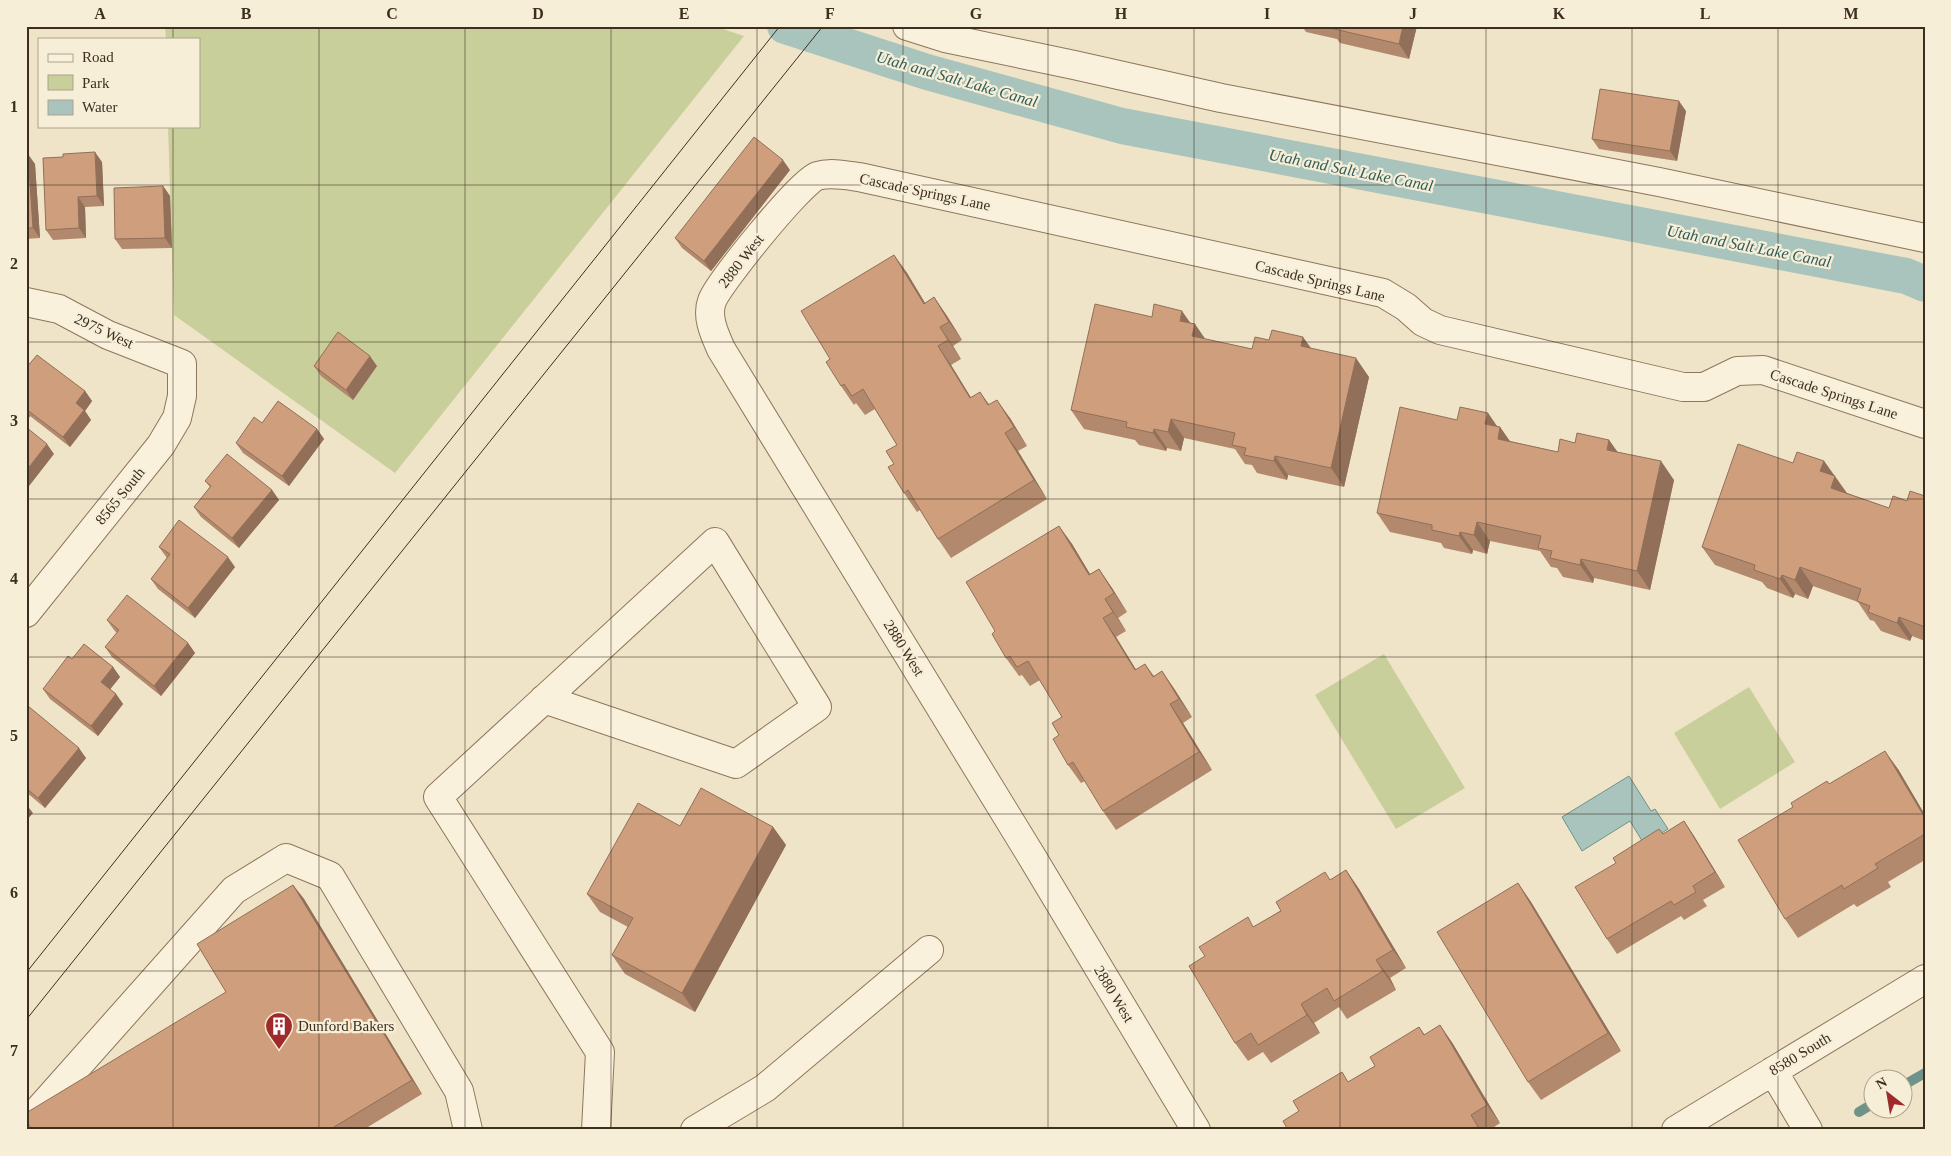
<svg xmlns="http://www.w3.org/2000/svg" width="1951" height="1156" viewBox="0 0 1951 1156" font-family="Georgia,serif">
<rect width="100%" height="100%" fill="#f0e4c8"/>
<path fill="#c9cf9b" d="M165,26H714L744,36L395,473L174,315L168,126H199V39H166Z
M1384,654L1465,788L1396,829L1315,695Z
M1749,687L1795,762L1720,809L1674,733Z"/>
<path fill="#a9c4bc" stroke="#6f938a" d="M1629,776L1651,811L1655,809L1668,829L1644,844L1630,821L1582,851L1562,817Z"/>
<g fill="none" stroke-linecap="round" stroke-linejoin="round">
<path stroke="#6f938a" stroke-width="10" d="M1904,1085L1925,1073
M1859,1112L1874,1103"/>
<path stroke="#a9c4bc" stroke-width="36" d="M785,26L927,72L1122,126L1906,276L1925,284"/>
<g stroke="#8d765c" stroke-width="30">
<path id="minor" d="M907,26L945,38L1074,65L1221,98L1659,182L1925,238
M26,302L59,309L108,335L182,364V396L177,418L161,445L26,613
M544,699L736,764L817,707L715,542L438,797L600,1052L596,1130
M1773,1071L1808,1130
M26,1124L234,890L286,858L330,876L459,1091L468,1130
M695,1130L765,1088L929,950
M1196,1130L1032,857L721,349C715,335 706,317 712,301C718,284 801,181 817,176C830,172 845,175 859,177L1383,293L1406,307L1423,322L1440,330L1683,387H1704L1737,371L1763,370L1925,424
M1676,1130L1925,979"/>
</g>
<use href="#minor" stroke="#faf1dc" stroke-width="28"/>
<path stroke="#3d2e20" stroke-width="1" d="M26,973L780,26
M26,1020L823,26"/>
</g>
<path fill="#b2896c" d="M1302,26H1417L1409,59L1340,43L1337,39L1306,32Z
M1686,111L1677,161L1599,149L1592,139Z
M26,154L35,164L40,238L26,239Z
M102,162L104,206L85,207L86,238L53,240L46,230Z
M790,170L711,271L682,248L675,238Z
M163,186L170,196L172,248L122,249L115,239Z
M894,255L907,273L925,303L934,297L947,316L962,340L953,346L961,359L951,365L971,398L980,392L989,404L1010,418L1027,446L1018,451L1047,499L951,558L938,539L920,510L917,512L904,493L894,464L897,445L875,409L865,415L856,403L854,405L841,386L830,359Z
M1191,323L1205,339L1252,349H1312L1369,377L1344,487L1288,475L1287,480L1257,473L1252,465L1245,464L1235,449L1184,438L1181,451L1167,448L1166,451L1139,445L1135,440L1084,429L1071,410Z
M314,366H377L353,400L321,376Z
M26,368L85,391L92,401L85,411L91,420L70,447L30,416L28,419L26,418Z
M1488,413L1497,426L1500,427L1510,441L1558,452L1575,443L1609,440L1617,452L1674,480L1650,590L1594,578L1593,583L1563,577L1557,568L1551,567L1540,551L1490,541L1487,554L1473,550L1472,554L1444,548L1441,543L1390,532L1377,513L1457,420Z
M262,423L317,429L324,439L289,486L243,453L236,443Z
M1824,461L1847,493L1889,508L1907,501L1925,496V641L1912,636L1910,641L1881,631L1874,621L1870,620L1858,602L1813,586L1808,599L1795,594L1793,598L1767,588L1762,582L1715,565L1702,547L1793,463Z
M205,481L272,490L279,500L239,548L201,517L194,507L210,487Z
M1059,526L1072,544L1090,574L1099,569L1112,588L1127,612L1118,618L1126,631L1116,637L1136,670L1145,664L1154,676L1162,671L1175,690L1192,717L1183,723L1212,770L1116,830L1103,811L1085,781L1081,783L1068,765L1059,735L1062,717L1040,680L1030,686L1022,675L1019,676L1006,658L995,631Z
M159,547L235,567L195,618L158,589L151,579L167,558Z
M107,620L188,643L195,653L161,696L112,657L105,647L117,633L114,630Z
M72,659L113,667L120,677L110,689L116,694L123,704L98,736L50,699L43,689Z
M26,708L86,758L45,808L26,792Z
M1898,769L1925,815V860L1888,882L1891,887L1857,907L1854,904L1798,938L1785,919L1793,807L1829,784Z
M1684,821L1694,836L1725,887L1703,900L1707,906L1684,920L1681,916L1617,954L1607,939L1616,863Z
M680,826L773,827L786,845L695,1012L625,974L612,955L628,927L600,912L587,894Z
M1346,870L1359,889L1406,968L1390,978L1396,990L1347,1019L1339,1007L1314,1023L1320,1033L1271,1063L1263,1052L1248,1061L1235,1043L1254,927Z
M1518,883L1531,902L1621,1051L1541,1100L1528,1082Z
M293,885L304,899L422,1094L363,1130H32L226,992Z
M1440,1025L1453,1044L1500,1123L1490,1130H1288L1349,1082L1375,1066L1419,1027L1425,1035Z"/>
<path fill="#916f58" d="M1403,26H1417L1409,59L1399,44Z
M1679,101L1686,111L1677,161L1670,151Z
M95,152L102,162L104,206L97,196Z
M28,154L35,164L40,238L33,228Z
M783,160L790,170L711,271L704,261Z
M163,186L170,196L172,248L165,238Z
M78,197L85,207L86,238L79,228Z
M894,255L907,273L937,323L924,304Z
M934,297L947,316L962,340L949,322Z
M1182,311L1194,328L1195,324L1208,343L1193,339L1180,321Z
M940,327L953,346L961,359L948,340Z
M1303,337L1316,355L1301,346Z
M938,346L951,365L983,417L970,398Z
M370,356L377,366L353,400L346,390Z
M1356,358L1369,377L1344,487L1331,468Z
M85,391L92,401L85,411L91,420L70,447L63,437L76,403Z
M997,400L1010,418L1027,446L1014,427Z
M26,411L30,416L28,419L26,417Z
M1488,413L1500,431V427L1513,446L1511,457L1485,424Z
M1171,419L1184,438L1181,451L1168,432Z
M317,429L324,439L289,486L282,476Z
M1154,429L1167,448L1166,451L1153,433Z
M1005,433L1018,451L1047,499L1034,480Z
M1609,440L1622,458L1607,450Z
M47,444L54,454L26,490V471Z
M1275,456L1288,475L1287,480L1274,461Z
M1661,461L1674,480L1650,590L1637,571Z
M1824,461L1848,495L1831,488L1820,471Z
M272,490L279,500L239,548L232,538Z
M1477,522L1490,541L1487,554L1474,535Z
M1059,526L1072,544L1102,594L1089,575Z
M1460,532L1473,550L1472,554L1459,536Z
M228,557L235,567L195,618L188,608Z
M1581,559L1594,578L1593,583L1580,565Z
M1800,567L1813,586L1808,599L1795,580Z
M1099,569L1112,588L1127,612L1114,593Z
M1782,575L1795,594L1793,598L1780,579Z
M1105,599L1118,618L1126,631L1113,612Z
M1899,617L1912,636L1910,641L1897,623Z
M1103,618L1116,637L1148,689L1135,670Z
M188,643L195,653L161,696L154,686Z
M113,667L120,677L108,692L101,682Z
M1162,671L1175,690L1192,717L1179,699Z
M116,694L123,704L98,736L91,726Z
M1170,704L1183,723L1212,770L1199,752Z
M79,748L86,758L45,808L38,798Z
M1885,751L1898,769L1925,815V818Z
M26,804L33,813L26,821Z
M1684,821L1694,836L1725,887L1715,872Z
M773,827L786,845L695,1012L682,993Z
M1346,870L1359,889L1406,968L1393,950Z
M1518,883L1531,902L1621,1051L1608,1033Z
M293,885L304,899L422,1094L412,1080Z
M1376,960L1390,978L1396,990L1383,971Z
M1301,1004L1314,1023L1320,1033L1307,1015Z
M1440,1025L1453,1044L1500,1123L1487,1105Z"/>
<path fill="#cf9f7d" stroke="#916f58" d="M1330,26H1403L1399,44L1330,28Z
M1600,89L1679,101L1670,151L1592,139Z
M754,137L783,160L704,261L675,238Z
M95,152L97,196L78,197L79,228L46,230L43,158L63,157V154Z
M26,154H28L33,228H26Z
M163,186L165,238L115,239L114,188Z
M894,255L924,304L934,297L949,322L940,327L948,340L938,346L970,398L980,392L988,405L997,400L1014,427L1005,433L1034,480L938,539L908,490L904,493L888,467L894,464L886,451L897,445L863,389L852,396L844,384L841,386L826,362L830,359L801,311Z
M1095,304L1152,317L1154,304L1182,311L1180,321L1195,324L1192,336L1252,349L1255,337L1269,340L1272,330L1303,337L1301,346L1356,358L1331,468L1275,456L1274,461L1244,455L1246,448L1232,445L1235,433L1171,419L1168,432L1154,429L1153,433L1126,427L1127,422L1071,410Z
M338,332L370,356L346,390L314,366Z
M37,355L85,391L76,403L84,410L63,437L26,409V368Z
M278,401L317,429L282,476L236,443L254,417L262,423Z
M1400,407L1457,420L1460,407L1488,413L1485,424L1500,427L1498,439L1558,452L1560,439L1575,443L1577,433L1609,440L1607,450L1661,461L1637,571L1581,559L1580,565L1550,558L1552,551L1538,548L1541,536L1477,522L1474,535L1460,532L1459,536L1432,530V525L1377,513Z
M26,427L47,444L26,471Z
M1738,444L1793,463L1797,452L1824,461L1820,471L1835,476L1831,488L1889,508L1893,496L1907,501L1910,491L1925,496V627L1899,617L1897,623L1868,612L1870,606L1857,601L1861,589L1800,567L1795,580L1782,575L1780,579L1754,570L1755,565L1702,547Z
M227,454L272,490L232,538L194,507L211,486L205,481Z
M179,520L228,557L188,608L151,579L170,554L159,547Z
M1059,526L1089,575L1099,569L1114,593L1105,599L1113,612L1103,618L1135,670L1145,664L1153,677L1162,671L1179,699L1170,704L1199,752L1103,811L1073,762L1068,765L1053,739L1059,735L1052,723L1062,717L1028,661L1017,667L1010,656L1006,658L992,634L995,631L966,582Z
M127,595L188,643L154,686L105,647L119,630L107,620Z
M84,644L113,667L101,682L116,694L91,726L43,689L68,656L72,659Z
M28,706L79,748L38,798L26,788V708Z
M1885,751L1925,818V834L1875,864L1878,868L1844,889L1842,885L1785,919L1738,840L1793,807L1791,803L1827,781L1829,784Z
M701,788L773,827L682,993L612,955L633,918L587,894L638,803L680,826Z
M1684,821L1715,872L1693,886L1696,892L1674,905L1671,901L1607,939L1575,887L1616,863L1613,858L1659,829L1663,834Z
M1346,870L1393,950L1376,960L1383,971L1334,1001L1327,988L1301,1004L1307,1015L1258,1045L1251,1033L1235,1043L1189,966L1205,956L1199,947L1248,917L1253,927L1281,911L1276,902L1325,872L1330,880Z
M1518,883L1608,1033L1528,1082L1437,932Z
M293,885L412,1080L329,1130H32L26,1120V1113L226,992L197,944Z
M1440,1025L1487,1105L1471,1115L1478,1127L1472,1130H1288L1283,1121L1299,1111L1293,1101L1342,1072L1348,1082L1375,1066L1370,1057L1419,1027L1424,1035Z"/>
<path fill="none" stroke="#3d2e20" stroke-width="1" stroke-opacity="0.55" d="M173,26V39M319,26V1130M465,26V1130M611,26V1130M757,26V1130M903,26V1130M1048,26V1130M1194,26V1130M1340,26V1130M1486,26V1130M1632,26V1130M1778,26V1130M173,126V1130M26,185H1925M26,342H1925M26,499H1925M26,657H1925M26,814H1925M26,971H1925"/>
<defs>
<g id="building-pin" transform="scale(1.4375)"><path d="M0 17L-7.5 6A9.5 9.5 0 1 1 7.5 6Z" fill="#9e2a2b" stroke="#f7eed8"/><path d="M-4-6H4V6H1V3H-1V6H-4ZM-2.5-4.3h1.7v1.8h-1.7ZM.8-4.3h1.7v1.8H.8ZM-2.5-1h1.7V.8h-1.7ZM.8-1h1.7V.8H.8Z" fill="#fff"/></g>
</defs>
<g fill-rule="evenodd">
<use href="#building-pin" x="279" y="1026"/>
</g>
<g text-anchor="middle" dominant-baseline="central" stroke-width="4.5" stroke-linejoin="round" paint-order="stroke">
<g font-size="15" fill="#3d2e20" stroke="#f7eed8">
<text transform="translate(925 192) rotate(12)">Cascade Springs Lane</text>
<text transform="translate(741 261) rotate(-52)">2880 West</text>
<text transform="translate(1320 281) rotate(14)">Cascade Springs Lane</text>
<text transform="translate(104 331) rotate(25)">2975 West</text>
<text transform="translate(1834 394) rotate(18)">Cascade Springs Lane</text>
<text transform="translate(120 496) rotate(-51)">8565 South</text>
<text transform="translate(904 648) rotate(58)">2880 West</text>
<text transform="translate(1114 994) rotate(59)">2880 West</text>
<text transform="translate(1800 1054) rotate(-31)">8580 South</text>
</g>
<g font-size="15" fill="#3d2e20" stroke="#f7eed8" text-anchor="start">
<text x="298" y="1026">Dunford Bakers</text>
</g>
<g font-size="16" font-style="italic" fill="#2f5d5a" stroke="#f7eed8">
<text transform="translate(957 79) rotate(16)">Utah and Salt Lake Canal</text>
<text transform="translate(1351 170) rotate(11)">Utah and Salt Lake Canal</text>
<text transform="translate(1749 246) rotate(11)">Utah and Salt Lake Canal</text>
</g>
</g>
<rect width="1951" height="1156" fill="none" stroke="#f7eed8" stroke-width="55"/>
<rect x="38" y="38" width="162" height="90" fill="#f7eed8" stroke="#ada18e"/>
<rect x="48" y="54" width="25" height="8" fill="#faf1dc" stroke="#ada18e"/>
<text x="82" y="62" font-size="15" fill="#3d2e20">Road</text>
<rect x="48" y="75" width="25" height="15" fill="#c9cf9b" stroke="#ada18e"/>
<text x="82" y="88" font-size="15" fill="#3d2e20">Park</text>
<rect x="48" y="100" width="25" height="15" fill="#a9c4bc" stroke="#ada18e"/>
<text x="82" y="112" font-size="15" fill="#3d2e20">Water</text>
<g transform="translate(1888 1094) rotate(329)"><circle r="24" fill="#f7eed8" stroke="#ada18e"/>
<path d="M0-4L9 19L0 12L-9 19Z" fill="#9e2a2b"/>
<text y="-8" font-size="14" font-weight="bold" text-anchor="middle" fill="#3d2e20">N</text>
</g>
<rect x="28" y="28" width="1896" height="1100" fill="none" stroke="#3d2e20" stroke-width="2"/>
<g font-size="16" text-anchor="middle" font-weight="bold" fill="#3d2e20">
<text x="100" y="19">A</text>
<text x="246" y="19">B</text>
<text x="392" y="19">C</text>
<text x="538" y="19">D</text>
<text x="684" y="19">E</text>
<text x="830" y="19">F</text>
<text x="976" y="19">G</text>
<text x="1121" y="19">H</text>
<text x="1267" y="19">I</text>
<text x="1413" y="19">J</text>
<text x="1559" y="19">K</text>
<text x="1705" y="19">L</text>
<text x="1851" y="19">M</text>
<text x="14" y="112">1</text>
<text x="14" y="269">2</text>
<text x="14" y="426">3</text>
<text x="14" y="584">4</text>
<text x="14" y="741">5</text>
<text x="14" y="898">6</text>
<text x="14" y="1056">7</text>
</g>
</svg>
